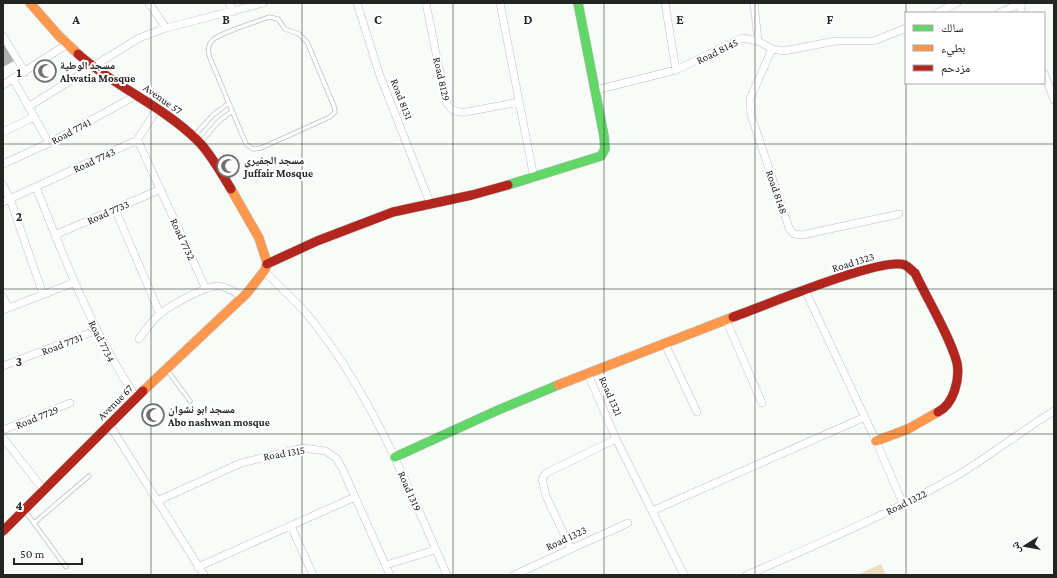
<svg xmlns="http://www.w3.org/2000/svg" width="1057" height="578" viewBox="0 0 1057 578" font-family="'Crimson Pro','Noto Naskh Arabic',serif">
<rect width="100%" height="100%" fill="#f7fcf8"/>
<path fill="#eddebf" d="M881,564L886,575H857Z"/>
<path fill="#acb0ae" d="M3,39L14,61L3,67Z"/>
<g fill="none" stroke-linecap="round" stroke-linejoin="round">
<g stroke="#bdc0bd" stroke-width="5">
<path id="lane" d="M269,17L278,19L285,29L299,34L307,42L334,106L335,112L330,117L261,148L253,149L246,144L210,58C208,52 207,46 212,41C218,33 257,22 269,17Z
M194,136L213,115L229,103
M201,142L218,122L232,111
M167,370L190,401
M25,511L66,567
M34,523L89,476"/>
</g>
<g stroke="#bdc0bd" stroke-width="8">
<path id="street" d="M149,3L166,28
M229,3L233,12
M357,3L379,73L430,203
M426,3L445,98C449,109 454,113 466,112L519,102
M500,3L534,178
M665,3L676,70
M754,3L758,41
M1019,3L1022,13
M937,13L957,3
M999,13L1022,3
M3,36L25,72
M772,49L750,99L751,115L789,228L794,234L802,235L899,214
M1044,73L1054,100
M13,79L49,143
M3,85L66,45
M596,90L676,70L742,38L758,41L772,49L784,51L835,41H874L906,28
M28,107L139,38L166,28L263,3
M3,132L34,117
M136,142L157,109
M3,164L49,143L137,95
M3,185L10,199L43,294
M36,187C65,260 92,332 136,397
M3,202L133,142L139,143L206,289
M115,209L160,314
M55,235L161,189
M265,272C278,285 293,298 306,313C370,390 407,484 447,575
M805,290L876,441L903,504
M3,297L8,308
M3,310L73,283
M726,320L762,403
M139,339C146,330 152,320 161,313C171,305 207,285 219,286C228,287 235,292 242,297
M665,344L697,412
M3,366L97,330
M588,374L616,439L684,575
M109,424L204,575
M3,430L70,403
M3,438L43,489
M157,501L241,463L303,448L326,451L336,458L342,468L390,575
M652,511L865,417
M291,526L313,575
M571,549L546,496L542,479L546,473L616,439
M386,565L435,550
M198,567L355,497
M514,575L628,523
M747,575C818,544 891,513 958,475C991,455 1021,431 1054,411"/>
</g>
<g stroke="#bdc0bd" stroke-width="10">
<path id="fast" d="M508,185L601,156L605,149L604,136L578,3
M395,457L496,411L558,385"/>
</g>
<g stroke="#bdc0bd" stroke-width="10">
<path id="slow" d="M30,3L59,36L78,54
M558,385L733,317
M143,391L247,293L265,270L267,263L259,238L231,189
M876,441L908,429L938,412"/>
</g>
<g stroke="#bdc0bd" stroke-width="10">
<path id="jam" d="M78,54C115,87 163,106 198,141C211,154 221,173 231,189
M267,264L317,241L393,212L472,195L508,185
M733,317C762,307 882,256 905,265C909,267 912,271 915,273C927,299 950,336 957,363C960,379 954,404 938,412
M3,531L143,391"/>
</g>
<use href="#lane" stroke="#fefffe" stroke-width="3.5"/>
<use href="#street" stroke="#fefffe" stroke-width="7"/>
<use href="#fast" stroke="#63d668" stroke-width="9"/>
<use href="#slow" stroke="#ff974d" stroke-width="9"/>
<use href="#jam" stroke="#b3261e" stroke-width="9"/>
</g>
<path fill="none" stroke="#222522" stroke-width="1" stroke-opacity="0.55" d="M151,3V575M302,3V575M453,3V575M604,3V575M755,3V575M906,3V13M906,13V83M906,83V575M3,144H1054M3,289H1054M3,434H1054"/>
<defs>
<g id="mosque-ring" transform="scale(1.15)"><circle r="9.5" fill="#fff" stroke="#6d706d" stroke-width="1.5"/><path d="M3.5-4.9A6 6 0 1 0 3.5 4.9A5 5 0 1 1 3.5-4.9Z" fill="#6d706d"/></g>
</defs>
<g fill-rule="evenodd">
<use href="#mosque-ring" x="45" y="71"/>
<use href="#mosque-ring" x="228" y="166"/>
<use href="#mosque-ring" x="153" y="415"/>
</g>
<g text-anchor="middle" dominant-baseline="central" stroke-width="4" stroke-linejoin="round" paint-order="stroke">
<g font-size="11" fill="#222522" stroke="#fff">
<text transform="translate(717 51) rotate(-26)">Road 8145</text>
<text transform="translate(442 79) rotate(77)">Road 8129</text>
<text transform="translate(163 99) rotate(35)">Avenue 57</text>
<text transform="translate(402 99) rotate(69)">Road 8131</text>
<text transform="translate(71 131) rotate(-28)">Road 7741</text>
<text transform="translate(94 160) rotate(-25)">Road 7743</text>
<text transform="translate(777 192) rotate(71)">Road 8148</text>
<text transform="translate(108 212) rotate(-24)">Road 7733</text>
<text transform="translate(183 239) rotate(65)">Road 7732</text>
<text transform="translate(853 262) rotate(-17)">Road 1323</text>
<text transform="translate(102 341) rotate(63)">Road 7734</text>
<text transform="translate(62 344) rotate(-21)">Road 7731</text>
<text transform="translate(611 396) rotate(66)">Road 1321</text>
<text transform="translate(115 402) rotate(-45)">Avenue 67</text>
<text transform="translate(37 417) rotate(-22)">Road 7729</text>
<text transform="translate(284 453) rotate(-10)">Road 1315</text>
<text transform="translate(410 491) rotate(66)">Road 1319</text>
<text transform="translate(906 502) rotate(-26)">Road 1322</text>
<text transform="translate(566 538) rotate(-25)">Road 1323</text>
</g>
<g font-size="11" font-weight="bold" fill="#222522" stroke="#fff" text-anchor="start">
<text x="60" y="65">مسجد الوطية<tspan x="60" dy="13">Alwatia Mosque</tspan></text>
<text x="244" y="160">مسجد الجفيري<tspan x="244" dy="13">Juffair Mosque</tspan></text>
<text x="168" y="409">مسجد ابو نشوان<tspan x="168" dy="13">Abo nashwan mosque</tspan></text>
</g>
</g>
<g font-size="13" text-anchor="middle" font-weight="bold" fill="#222522" stroke="#fff" stroke-width="4" stroke-linejoin="round" paint-order="stroke">
<text x="76" y="24">A</text>
<text x="226" y="24">B</text>
<text x="378" y="24">C</text>
<text x="528" y="24">D</text>
<text x="680" y="24">E</text>
<text x="830" y="24">F</text>
<text x="19" y="77">1</text>
<text x="19" y="221">2</text>
<text x="19" y="366">3</text>
<text x="19" y="510">4</text>
</g>
<rect width="1057" height="578" fill="none" stroke="#222522" stroke-width="8"/>
<rect x="905" y="12" width="140" height="72" fill="#ffffff" stroke="#a7a8a7"/>
<rect x="913" y="25" width="20" height="6" fill="#63d668" stroke="#a7a8a7"/>
<text x="941" y="32" font-size="12" fill="#222522">سالك</text>
<rect x="913" y="45" width="20" height="6" fill="#ff974d" stroke="#a7a8a7"/>
<text x="941" y="52" font-size="12" fill="#222522">بطيء</text>
<rect x="913" y="65" width="20" height="6" fill="#b3261e" stroke="#a7a8a7"/>
<text x="941" y="72" font-size="12" fill="#222522">مزدحم</text>
<g transform="translate(1025 546) rotate(259)" stroke="#ffffff" stroke-width="3" paint-order="stroke">
<path d="M0-3L7 15L0 10L-7 15Z" fill="#222522"/>
<text y="-6" font-size="11" font-weight="bold" text-anchor="middle" fill="#222522">ش</text>
</g>
<path d="M14 558v6h68v-6" fill="none" stroke="#222522" stroke-width="2"/>
<text x="20" y="558" font-size="12" fill="#222522" stroke="#ffffff" stroke-width="3" paint-order="stroke">50 m</text>
</svg>
